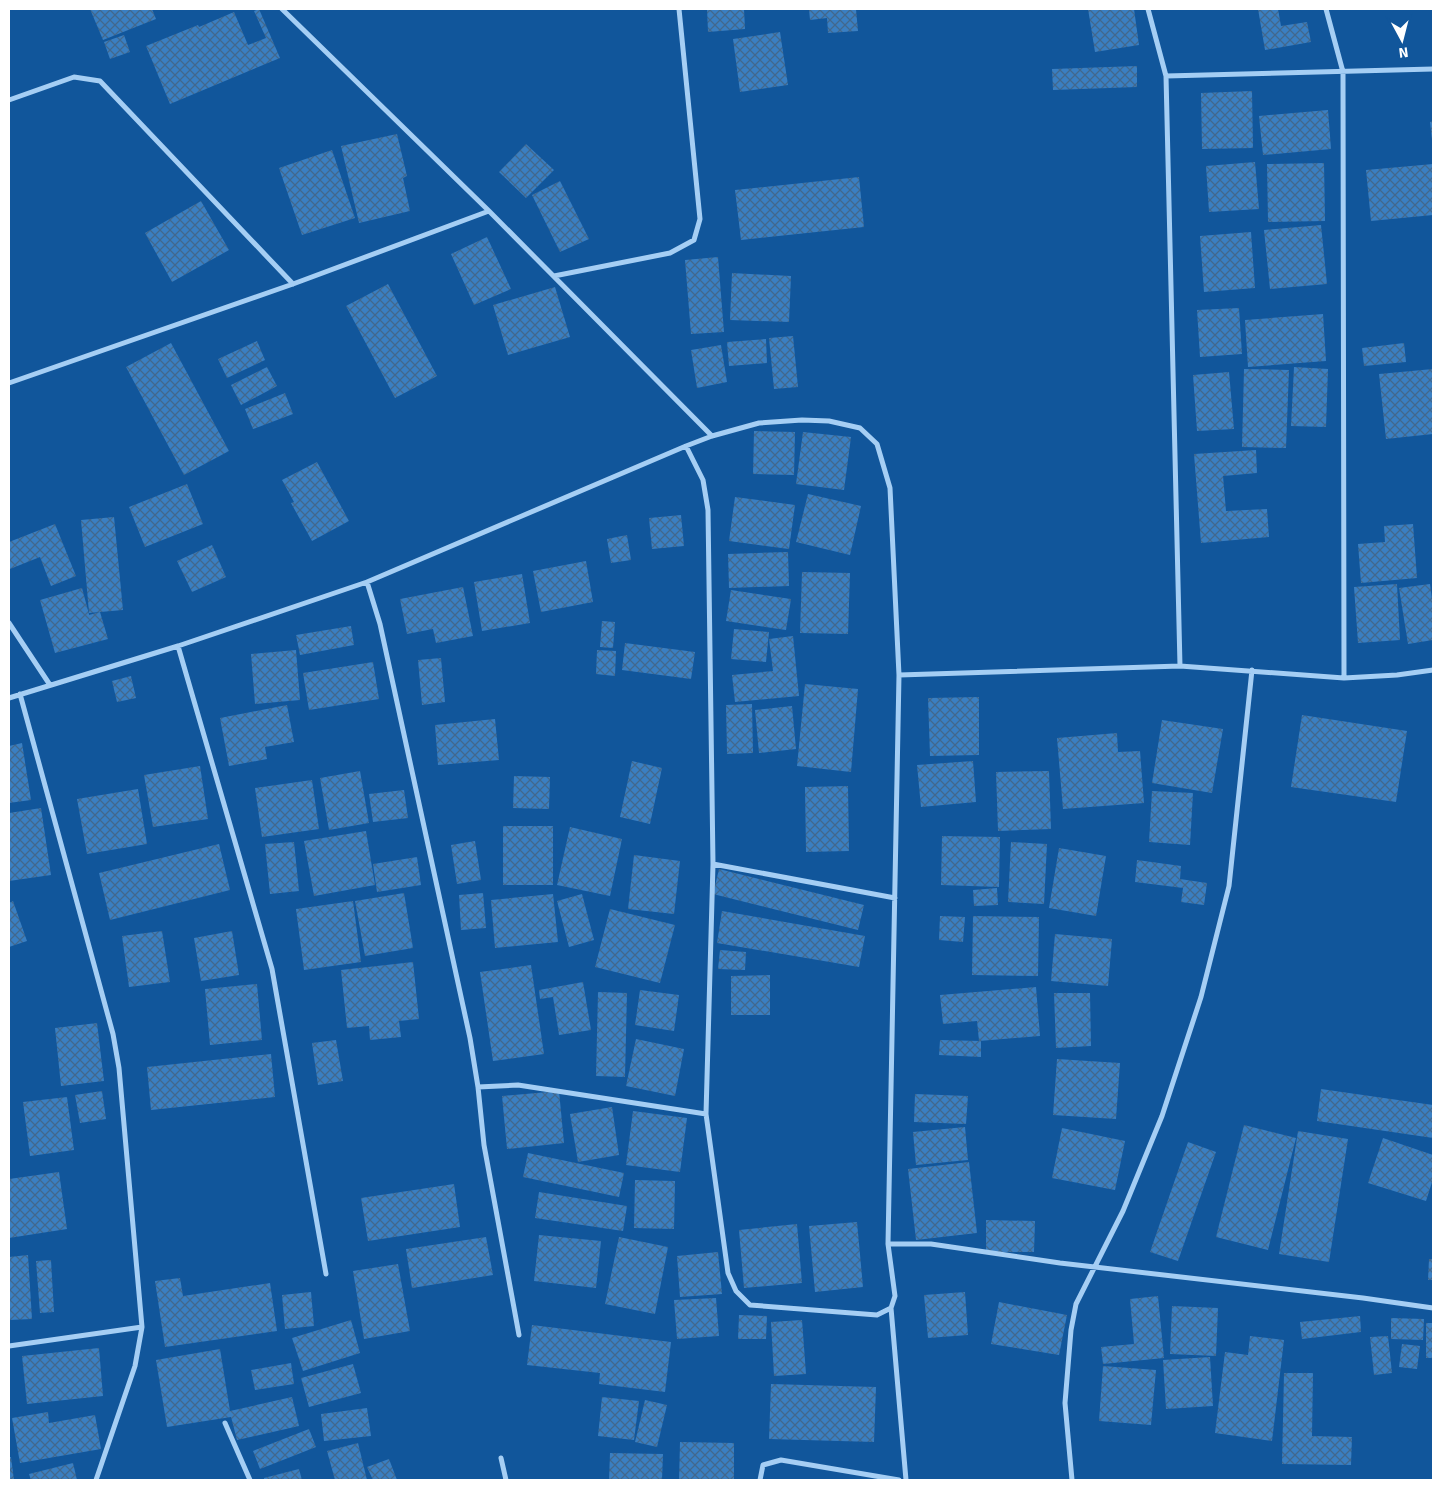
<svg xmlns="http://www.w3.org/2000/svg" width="1442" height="1489" viewBox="0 0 1442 1489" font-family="Signika,sans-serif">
<defs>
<pattern id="building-cross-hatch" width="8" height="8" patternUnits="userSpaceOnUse" patternTransform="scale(1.25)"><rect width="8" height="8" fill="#3a7fc2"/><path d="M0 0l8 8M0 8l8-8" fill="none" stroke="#42688d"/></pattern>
</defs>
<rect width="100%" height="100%" fill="#11569b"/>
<path fill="url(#building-cross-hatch)" d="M90,9H152L156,19L103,40Z
M259,9L280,58L170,104L146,46L198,25L199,27L234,12L248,45L266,38L254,11Z
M707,9H744L745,29L708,32Z
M809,9H856L858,31L828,33L827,18L810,20Z
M1088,9H1134L1139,45L1095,52Z
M1258,9H1278L1281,26L1307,22L1311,42L1265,50Z
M780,32L788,85L740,92L733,39Z
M124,35L130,52L110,59L104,42Z
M1137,66V87L1053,90L1052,69Z
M1252,91L1253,148L1202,149L1201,93Z
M1328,110L1331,149L1263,155L1259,116Z
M1433,121V140H1432L1430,122Z
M397,134L407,176L403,178L410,211L359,223L341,146Z
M526,144L554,170L526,198L499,172Z
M332,150L355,218L302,235L279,168Z
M1255,162L1259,209L1209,212L1206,166Z
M1324,163L1325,221L1268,222L1267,164Z
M1433,164V215L1371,221L1366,170Z
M859,177L864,227L741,240L735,190Z
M560,181L589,239L560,252L532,195Z
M201,201L229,250L172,282L145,233Z
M1321,225L1327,284L1270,289L1264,230Z
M1251,232L1255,288L1204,292L1200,236Z
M487,237L511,289L474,305L451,254Z
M718,257L724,332L691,334L685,260Z
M732,273L791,276L789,322L730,320Z
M388,284L437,376L395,398L346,306Z
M555,287L570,337L508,355L493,305Z
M1239,308L1242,354L1200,357L1197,310Z
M1323,314L1326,361L1248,367L1245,320Z
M793,336L798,387L774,389L769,338Z
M766,339L767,363L729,366L727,342Z
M257,341L265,360L227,378L218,359Z
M171,343L229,451L184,475L126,367Z
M1404,343L1406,362L1364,366L1362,348Z
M721,345L727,382L697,388L691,350Z
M267,367L277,386L241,405L231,385Z
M1294,367L1328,369L1326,427L1291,426Z
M1244,369L1289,370L1286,448L1242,447Z
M1433,369V434L1386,439L1379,374Z
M1229,372L1234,429L1197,431L1193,375Z
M285,393L293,414L253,429L245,409Z
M754,431L795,432L794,475L753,474Z
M803,432L851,437L844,490L796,484Z
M1256,450L1257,473L1223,476L1226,511L1267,509L1269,537L1201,543L1194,454Z
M317,462L349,521L312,541L291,503L294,502L282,480Z
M187,484L203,524L145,547L129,507Z
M808,494L861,506L850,555L796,542Z
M735,497L795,505L789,549L729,541Z
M681,515L684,546L652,549L649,518Z
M114,517L123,610L89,613L81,520Z
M55,524L76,576L51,586L40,557L10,569L9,542Z
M1413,524L1417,578L1361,583L1358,544L1385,542L1384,526Z
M627,535L631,560L611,563L607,539Z
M212,545L226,577L192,592L177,561Z
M788,552L789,586L729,588L728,554Z
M586,561L593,602L541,612L533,571Z
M802,572L850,573L848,634L800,633Z
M522,574L530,623L482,631L474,582Z
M1397,584L1400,640L1358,643L1354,587Z
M1430,584L1433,607V640L1408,644L1399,588Z
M463,587L473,636L436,643L433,629L407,634L400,599Z
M82,588L90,618L89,615L100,612L108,639L55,653L40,600Z
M731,590L791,599L786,630L726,621Z
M602,621L615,622L613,648L600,647Z
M351,626L354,645L300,655L296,635Z
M734,629L769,632L766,662L731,659Z
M793,636L799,696L735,702L732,675L773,671L769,639Z
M625,643L695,652L691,679L622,670Z
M296,650L300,700L255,704L251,654Z
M597,650L616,651L615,676L596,674Z
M441,658L445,702L422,705L418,660Z
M373,662L379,699L309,710L303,673Z
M131,676L136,698L117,702L112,681Z
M805,684L858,689L851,772L797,766Z
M979,697V755L930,756L928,698Z
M752,704L753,753L727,754L726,705Z
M287,705L294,742L265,747L267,759L229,766L220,718Z
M792,706L796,749L759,753L755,710Z
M1302,715L1407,731L1396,802L1291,787Z
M495,719L499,760L438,765L435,725Z
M1162,720L1223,729L1212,793L1152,783Z
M1117,733L1118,752L1140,751L1144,803L1063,809L1057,738Z
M22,743L31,800L9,803V746Z
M632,761L662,768L650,824L620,817Z
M973,761L976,802L921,807L917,765Z
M200,766L208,819L153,827L144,775Z
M360,771L369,823L329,830L320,778Z
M1049,771L1051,829L998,831L996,772Z
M514,776L550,777L549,809L513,808Z
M312,780L319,829L262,837L255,788Z
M848,786L849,851L806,852L805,787Z
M138,789L147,844L87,854L77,799Z
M404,790L408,818L373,822L369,794Z
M1152,791L1193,793L1190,845L1149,842Z
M41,808L51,875L9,881V813Z
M503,826H553V885H503Z
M570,827L622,839L610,896L557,885Z
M366,831L375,885L314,896L304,841Z
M942,836L1000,837L999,887L941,885Z
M475,841L481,880L457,884L451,845Z
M294,842L299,891L270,894L265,844Z
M1011,842L1047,844L1044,904L1008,902Z
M219,844L230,890L110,920L99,873Z
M1059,848L1106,856L1096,916L1049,908Z
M634,855L680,861L674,914L628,909Z
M417,857L421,885L377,892L373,864Z
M1137,860L1181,866L1180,879L1207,883L1204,905L1181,902L1183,888L1135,882Z
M719,869L864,905L858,930L713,894Z
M997,888L998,905L974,906L973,890Z
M404,893L413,948L365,956L355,901Z
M483,893L486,928L461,930L459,895Z
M553,894L558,942L495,948L491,900Z
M582,894L594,940L569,947L557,901Z
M13,901L27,941L9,947V903Z
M353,901L361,962L304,970L296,909Z
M610,909L675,925L660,983L595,967Z
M722,911L865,936L859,967L717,943Z
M940,916L965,917L963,942L939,940Z
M973,916L1039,917L1038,976L972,975Z
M162,931L170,982L129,987L122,936Z
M232,931L239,975L201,981L194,938Z
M1055,934L1112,939L1108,986L1051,981Z
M720,950L746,952L745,970L718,969Z
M413,962L419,1019L399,1021L401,1037L370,1040L369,1026L347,1028L341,970Z
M531,965L544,1054L493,1061L480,972Z
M770,975V1015H731V976Z
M583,982L591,1030L559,1035L553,997L540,999L539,990Z
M257,984L262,1040L210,1045L205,989Z
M1036,987L1040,1036L979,1041L977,1021L943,1024L940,995Z
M640,990L679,995L674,1031L635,1025Z
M598,992L627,993L625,1077L596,1076Z
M1054,993H1090L1091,1046L1056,1048Z
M97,1023L104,1081L61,1086L55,1028Z
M636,1039L684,1049L675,1096L626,1086Z
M336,1040L343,1081L318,1085L312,1043Z
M940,1040L981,1041V1057L939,1055Z
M271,1054L275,1097L151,1110L147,1067Z
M1057,1059L1120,1063L1116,1119L1053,1115Z
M1321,1089L1433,1105V1138L1317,1121Z
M102,1091L106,1119L80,1123L75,1095Z
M559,1091L564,1143L507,1149L502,1096Z
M915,1094L968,1096L966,1124L914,1122Z
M67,1097L74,1150L30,1156L23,1102Z
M612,1107L619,1155L578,1162L570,1114Z
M633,1111L687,1118L680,1172L626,1165Z
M1244,1125L1296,1138L1268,1250L1216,1237Z
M965,1127L968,1160L916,1165L913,1132Z
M1062,1128L1125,1141L1115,1190L1052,1178Z
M1298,1131L1348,1139L1329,1262L1279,1254Z
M1383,1138L1433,1155V1179L1426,1201L1368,1183Z
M1188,1142L1216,1152L1178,1261L1150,1252Z
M528,1153L624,1173L619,1197L523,1177Z
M969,1162L977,1233L916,1240L908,1169Z
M59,1172L67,1229L9,1238V1179Z
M635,1180L675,1181L674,1229L634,1228Z
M454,1184L460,1227L368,1241L361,1198Z
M539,1192L627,1206L623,1231L535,1218Z
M986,1220L1035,1221L1034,1252H986Z
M857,1222L863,1287L815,1292L809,1226Z
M797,1224L802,1283L744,1288L739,1230Z
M539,1235L601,1241L596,1288L534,1281Z
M486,1237L493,1275L412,1288L406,1249Z
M619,1237L668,1247L655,1314L605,1304Z
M718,1252L722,1294L680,1297L677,1256Z
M28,1255L32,1319L9,1320V1257Z
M1429,1259H1433V1280H1428Z
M51,1260L54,1312L40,1313L36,1261Z
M398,1264L410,1331L364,1339L353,1271Z
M180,1278L183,1296L270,1283L277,1331L165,1347L155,1281Z
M311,1292L314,1326L285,1329L282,1295Z
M965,1292L968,1335L928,1338L924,1295Z
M1158,1296L1164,1358L1103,1364L1101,1347L1134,1344L1130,1299Z
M716,1298L719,1336L677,1339L674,1300Z
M999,1302L1067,1315L1059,1355L991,1344Z
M1172,1306L1218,1308L1216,1356L1170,1354Z
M739,1315L767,1316L766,1339H738Z
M1360,1316L1361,1332L1302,1339L1300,1322Z
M1391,1318L1424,1319L1423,1340L1391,1339Z
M351,1320L360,1353L303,1371L292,1338Z
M802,1320L806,1374L774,1376L771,1322Z
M1426,1323H1433V1358H1426Z
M532,1325L671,1342L665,1392L599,1384L600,1373L527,1365Z
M1250,1336L1284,1340L1272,1441L1215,1433L1225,1352L1248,1355Z
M1388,1336L1392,1373L1374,1375L1370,1337Z
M1402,1344L1420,1346L1417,1369L1399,1367Z
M99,1348L103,1396L27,1404L22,1356Z
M220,1349L230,1411L292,1397L299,1426L237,1440L231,1417L167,1427L156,1360Z
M1210,1357L1213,1406L1166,1409L1163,1360Z
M291,1363L294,1384L255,1390L251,1370Z
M353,1364L361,1393L309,1407L301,1378Z
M1103,1366L1156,1370L1151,1425L1099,1421Z
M1284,1373H1313L1312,1436L1352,1437L1351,1465L1282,1464Z
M771,1384L876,1387L874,1442L769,1439Z
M602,1397L639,1401L634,1440L598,1436Z
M645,1400L667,1405L657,1447L635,1442Z
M367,1408L371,1436L324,1441L321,1414Z
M48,1412L49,1423L95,1415L101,1449L20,1463L12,1418Z
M309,1429L316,1447L260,1469L253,1451Z
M680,1442L734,1443V1480H679Z
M358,1443L367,1480H335L327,1451Z
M610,1453L663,1454L662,1480H609Z
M9,1457H11L14,1480H9Z
M389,1459L397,1480H373L367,1467Z
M73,1463L77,1480H31L29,1474Z
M299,1469L302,1480H264V1478Z"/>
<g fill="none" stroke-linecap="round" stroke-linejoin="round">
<path stroke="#a5cef4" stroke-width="5" d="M282,9L489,211L712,436
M1148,9L1166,76L1180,666
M1326,9L1343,72L1344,678
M1166,76L1433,69
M9,100L74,77L100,81L293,284
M554,276L670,253L694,240L700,219L679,9
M9,383L293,284L489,211
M686,446L703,480L708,510L713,864L706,1114
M367,582L686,446L712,436L759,423L802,420L829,421L860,428L877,444L890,488L899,675L888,1244
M9,623L50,685
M178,646L272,969L326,1274
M899,675L1180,666L1344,678L1397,675L1433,670
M20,694L113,1034L119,1068L142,1327L135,1366L96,1480
M9,698L178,646L367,582L380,624L470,1038L478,1087L518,1085L706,1114L728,1273L736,1291L750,1305L877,1315L891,1308L895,1296L888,1244H931L1060,1263L1363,1298L1433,1308
M713,864L895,898
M478,1087L484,1145L519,1335
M891,1308L906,1480
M9,1346L142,1327
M225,1423L250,1480
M501,1458L506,1480
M760,1480L763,1465L781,1460L899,1480
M1072,1480L1065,1403L1071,1330L1076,1304L1123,1211L1162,1116L1201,997L1229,886L1252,670"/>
</g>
<rect width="1442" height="1489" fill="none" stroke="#ffffff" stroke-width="20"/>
<g transform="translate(1402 40) rotate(173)" stroke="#11569b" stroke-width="4" paint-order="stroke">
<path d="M0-4L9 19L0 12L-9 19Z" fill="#ffffff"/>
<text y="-8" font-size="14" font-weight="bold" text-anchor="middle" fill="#ffffff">N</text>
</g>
</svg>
